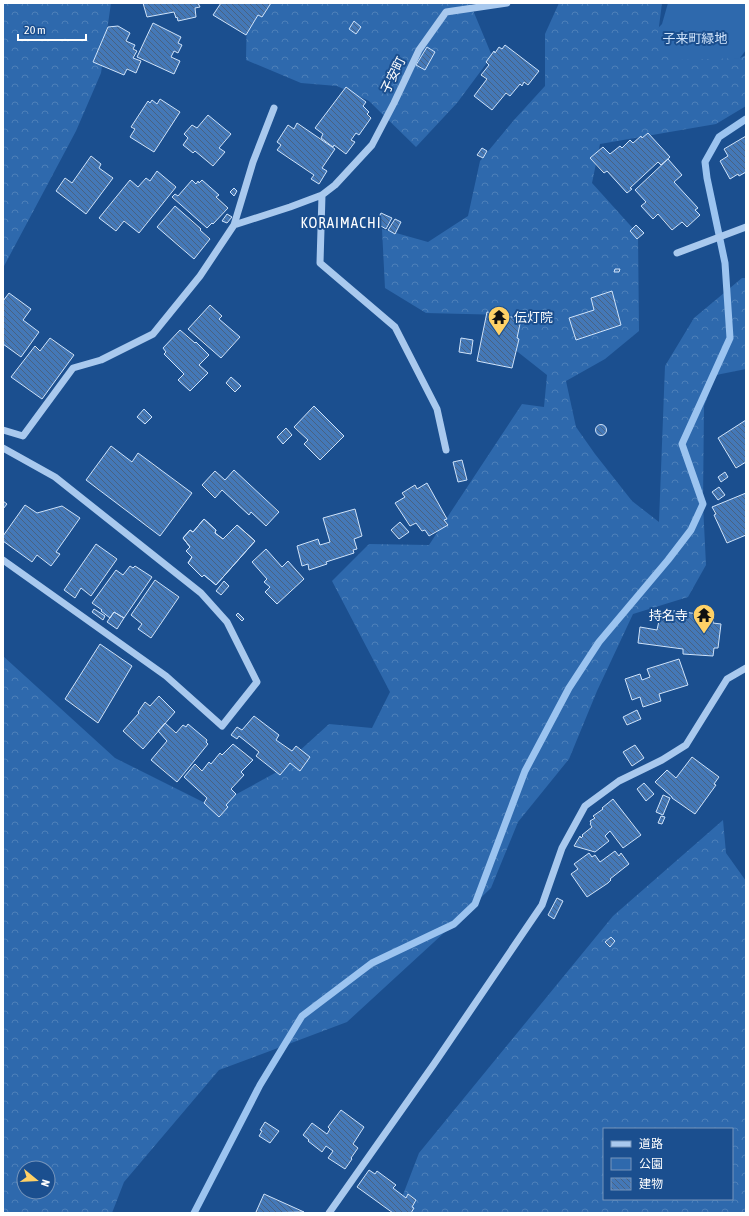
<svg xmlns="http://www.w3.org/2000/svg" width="749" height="1216" viewBox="0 0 749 1216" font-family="'Asap Condensed','Noto Sans JP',sans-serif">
<defs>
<pattern id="forest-crowns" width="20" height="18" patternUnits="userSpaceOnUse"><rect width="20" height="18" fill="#2e69ad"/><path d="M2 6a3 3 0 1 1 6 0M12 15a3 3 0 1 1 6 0" fill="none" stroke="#4d80b9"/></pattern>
<pattern id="building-back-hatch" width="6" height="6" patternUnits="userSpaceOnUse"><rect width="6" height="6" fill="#4478b7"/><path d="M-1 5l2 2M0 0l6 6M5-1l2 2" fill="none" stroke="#486282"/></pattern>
</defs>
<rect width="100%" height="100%" fill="#1b4f8f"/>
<path fill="#2e69ad" d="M668,3H746V50L740,58L607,80L662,24Z"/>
<path fill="url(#forest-crowns)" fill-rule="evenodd" d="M3,3H111L101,73L76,131L3,268Z
M247,3H470L492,56L457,103L416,147L369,101L337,86L301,83L246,60Z
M559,3H662L657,42L676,60L740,58L746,55V106L716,124L600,144L592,183L638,234L639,331L605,359L566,381L576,427L595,454L632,501L659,522L665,366L694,318L742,278H746V369L716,375L704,406L703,504L706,565L688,597L633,614L597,691L569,759L518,822L491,888L446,931L347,1022L219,1070L124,1182L112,1213H3V656L115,758L213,807L275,773L329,724L372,728L390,692L332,581L369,544L429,545L522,404L544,407L547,375L499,337L506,315L426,313L385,288L382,229L428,242L468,216L480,161L514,120L545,86V34ZM24,1168H48V1192H24Z
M723,820L726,853L746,881V1213H396L419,1153L613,916ZM604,1129H732V1199H604Z"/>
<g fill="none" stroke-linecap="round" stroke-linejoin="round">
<path stroke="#9cc4f0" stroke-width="7" d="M194,1213L260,1085L302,1016L372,963L454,924L475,904L525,771L569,688L599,642L668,560L691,530L703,504L682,444L730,338L725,263L707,178L705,162L719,137L746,119"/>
</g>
<path fill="url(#building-back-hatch)" stroke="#cfe3fa" d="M143,3H198L200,7L195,8L196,17L178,21L177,17L176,18L174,12L147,17Z
M221,3H271L262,17L258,15L246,35L213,15Z
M354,21L361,27L356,34L349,29Z
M153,23L181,37L178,43L182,45L178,53L174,51L171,57L180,61L174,74L137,57Z
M118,26L130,33L126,41L135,45L133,49L137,51L133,58L141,61L136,73L127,69L124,75L93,62L108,27Z
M505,45L539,71L528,85L524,82L522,86L520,84L510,96L506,93L492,110L474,96L487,79L481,75L489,65L486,62L494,51L495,53L499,47L502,49Z
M427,47L435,52L425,70L416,65Z
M346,87L366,102L363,106L369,112L367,114L371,118L359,135L356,133L351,140L355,142L346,154L334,145L333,147L321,138L323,134L315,128Z
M160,99L180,112L154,152L130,137L135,129L131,127L148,101L150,103L152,100L157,104Z
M208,115L231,134L219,148L225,152L213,166L195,151L193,153L183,145L188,138L184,134L192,125L197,128Z
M297,123L335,149L322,168L327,171L319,184L311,179L314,175L277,150L281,145L277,142L288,125L294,129Z
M648,133L670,157L661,165L658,162L630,188L632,189L627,193L607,171L604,173L590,158L603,147L610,154L620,146L622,148L630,140L633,143L641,136L642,138Z
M746,136V172L739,176L738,174L730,179L720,161L728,156L724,149Z
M482,148L487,151L483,158L477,155Z
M91,156L101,164L99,168L113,178L86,214L56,191L65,178L72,183Z
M668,159L682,175L674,182L698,208L695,210L700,215L687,227L682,222L672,230L658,214L653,219L641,206L646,202L635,190Z
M157,171L176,187L139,233L124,221L116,231L99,218L130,180L138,187L146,178L150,181Z
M192,180L196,184L198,181L199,183L202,180L219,195L216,197L228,208L213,224L212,223L207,228L172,197L175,194L178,196Z
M234,188L237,191L234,196L230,192Z
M175,206L201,229L200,230L210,239L194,259L157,227Z
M381,213L392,218L386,229L376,223Z
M227,214L232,217L227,223L222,221Z
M395,219L401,222L395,234L388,230Z
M636,225L644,233L637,239L630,231Z
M615,269H620L619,272H614Z
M612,291L621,325L576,340L569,318L594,310L591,298Z
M9,293L31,309L23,320L39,332L21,357L3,344V301Z
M210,305L222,316L219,319L240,337L221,358L188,329Z
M487,312L521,319L517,338L519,339L512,368L477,361Z
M180,330L195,343L196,342L209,355L199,365L208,373L190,391L178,380L184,374L164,354L166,352L163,348Z
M50,338L74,355L42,399L11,377L35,346L40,351Z
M461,338L473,340L471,354L459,352Z
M231,377L241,386L235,392L226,383Z
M314,406L344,436L320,460L304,444L308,440L294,427Z
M144,409L152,417L145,424L137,417Z
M746,420V462L736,468L718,438Z
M595.5 430a5.5 5.5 0 1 1 11 0a5.5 5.5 0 1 1-11 0Z
M286,428L292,435L283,444L277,437Z
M111,446L132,462L138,453L192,493L160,536L86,480Z
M462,460L467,480L458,482L453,462Z
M234,470L279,512L266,526L251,512L249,515L222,490L215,498L202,485L215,471L225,480Z
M725,472L728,477L721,482L718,477Z
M427,483L447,519L444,520L448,525L429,536L425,530L422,531L416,523L410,526L395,503L405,497L402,493L415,485L417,489Z
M719,487L725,495L718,500L712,492Z
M746,493V535L727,543L714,515L716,514L712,507Z
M3,501L7,504L3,509Z
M25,505L37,513L62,506L80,518L56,552L60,554L51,566L37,555L32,562L3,541V536Z
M355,509L362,536L354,539L357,549L353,550L354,553L326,562L327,564L309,570L308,564L302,566L297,546L318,539L320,545L330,542L323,518Z
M204,519L216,530L215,533L223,539L237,525L255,541L216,585L204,575L202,577L188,563L192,557L186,551L190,547L183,538L190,530L193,532Z
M204,519L216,530L215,533L223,539L237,525L255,541L216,585L204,575L202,577L188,563L192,557L186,551L190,547L183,538L190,530L193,532Z
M400,522L409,532L399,539L391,530Z
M96,544L117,559L91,596L81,588L75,598L64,590Z
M266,549L282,567L288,561L304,579L277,604L265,592L270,587L264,582L267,579L252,562Z
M130,566L133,568L135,566L152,577L124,618L114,612L110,618L101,611L102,610L92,603L116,570L123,575Z
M155,580L179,597L151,638L138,629L142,624L131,615Z
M224,581L229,586L221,595L216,591Z
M94,609L105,616L103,620L92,612Z
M668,610L714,616L713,623L721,624L718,648H714L713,656L683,654V649L638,643L640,627L657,630L660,616L666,617Z
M114,612L124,618L117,629L107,622Z
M238,613L244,619L242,621L236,615Z
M100,644L132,666L98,723L65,699Z
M679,659L688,685L659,694L661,701L643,707L640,697L632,700L625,679L640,674L642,680L650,677L647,669Z
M159,696L175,712L143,749L123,731L139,713L138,712L145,702L150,706Z
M637,710L641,719L627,725L623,717Z
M254,716L279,735L276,740L292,751L296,746L310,757L300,771L290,763L280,775L256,756L259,752L239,736L237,739L231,735L237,727L242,730Z
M165,723L176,733L183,725L186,727L188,724L207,740L206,742L208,744L177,782L151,760L167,741L158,731Z
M233,744L253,760L241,772L244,775L231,789L236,794L226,805L228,807L219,817L204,803L207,798L184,777L195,764L202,771L209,762L211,764L220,753L222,755Z
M635,745L644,758L632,766L623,752Z
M692,757L719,777L714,784L716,785L695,814L672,798V797L655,782L667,770L676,778Z
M644,783L654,794L646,801L637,789Z
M663,795L670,798L663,815L656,812Z
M613,799L641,835L623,848L610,831L605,836L609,841L595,852L574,846L580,836L581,838L583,836L582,835L592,827L590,824L591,823L590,821L595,818L593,816L603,809L602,808Z
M661,816L665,817L662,824L658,823Z
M615,851L619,856L621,853L629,864L610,879L611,880L608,883L587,897L571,874L578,869L574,864L589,853L592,857L595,855L600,862Z
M557,898L563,901L554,919L548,915Z
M611,937L615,941L610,947L605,942Z
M341,1110L364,1127L353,1144L358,1148L351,1158L352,1159L345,1169L328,1158L333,1151L326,1146L322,1152L308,1141L309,1140L303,1135L312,1123L327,1134L330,1129L328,1127Z
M265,1122L279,1131L270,1143L259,1136L262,1131L260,1130Z
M369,1170L375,1174L377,1171L396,1185L393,1188L406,1198L408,1194L416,1200L412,1207L414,1208L411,1213H393L357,1187Z
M264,1194L304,1212L258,1213L256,1212Z"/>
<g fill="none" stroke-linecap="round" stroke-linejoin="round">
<path stroke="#a9c9ee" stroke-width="7" d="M322,195L320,263L395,327L437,409L446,450
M234,225L253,162L274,108
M677,253L746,227
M3,430L23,436L73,368L101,360L153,334L200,276L234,225L290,207L322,195L335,185L372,145L394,103L419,50L446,12L507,3
M3,448L55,477L201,593L227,622L257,682L222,726L166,676L3,560
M329,1213L434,1064L542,905L562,848L585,806L619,781L662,760L686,745L727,679L746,668"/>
</g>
<defs>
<g id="temple-pin" transform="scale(1.15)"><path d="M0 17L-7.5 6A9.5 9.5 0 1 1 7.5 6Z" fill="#ffd166" stroke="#1b4f8f"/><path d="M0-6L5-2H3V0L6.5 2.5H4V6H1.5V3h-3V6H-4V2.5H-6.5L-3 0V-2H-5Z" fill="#111"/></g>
</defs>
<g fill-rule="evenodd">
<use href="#temple-pin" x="499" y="317"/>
<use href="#temple-pin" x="704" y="615"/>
</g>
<g text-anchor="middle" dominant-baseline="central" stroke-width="4" stroke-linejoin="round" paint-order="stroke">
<g font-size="13" fill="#cfe3fa" stroke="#1b4f8f">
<text x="695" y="38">子来町緑地</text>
</g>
<g font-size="13" fill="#fff" stroke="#1b4f8f">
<text transform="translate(393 75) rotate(-64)">子安町</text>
</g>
<g font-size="13" fill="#fff" stroke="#1b4f8f" text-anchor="start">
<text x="514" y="317">伝灯院</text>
<text x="688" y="615" text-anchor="end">持名寺</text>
</g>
<g font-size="15" letter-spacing="1" fill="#fff" stroke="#1b4f8f">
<text x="341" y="222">KORAIMACHI</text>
</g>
</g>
<rect width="749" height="1216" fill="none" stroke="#ffffff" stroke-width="8"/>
<rect x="603" y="1128" width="130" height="72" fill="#1b4f8f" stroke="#7695bc"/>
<rect x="611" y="1141" width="20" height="6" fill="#a9c9ee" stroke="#7695bc"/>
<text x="639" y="1148" font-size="12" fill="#ffffff">道路</text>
<rect x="611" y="1158" width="20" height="12" fill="#2e69ad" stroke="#7695bc"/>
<text x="639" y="1168" font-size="12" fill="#ffffff">公園</text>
<rect x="611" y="1178" width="20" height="12" fill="url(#building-back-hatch)" stroke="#7695bc"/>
<text x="639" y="1188" font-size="12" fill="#ffffff">建物</text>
<g transform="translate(36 1180) rotate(108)"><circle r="19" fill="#1b4f8f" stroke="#7695bc"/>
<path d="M0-3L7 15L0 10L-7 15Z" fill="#ffd166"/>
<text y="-6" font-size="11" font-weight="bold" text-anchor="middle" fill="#ffffff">N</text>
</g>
<path d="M18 34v6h68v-6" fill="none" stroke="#ffffff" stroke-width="2"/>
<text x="24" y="34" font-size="12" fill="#ffffff" stroke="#1b4f8f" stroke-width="3" paint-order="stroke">20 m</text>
</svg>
